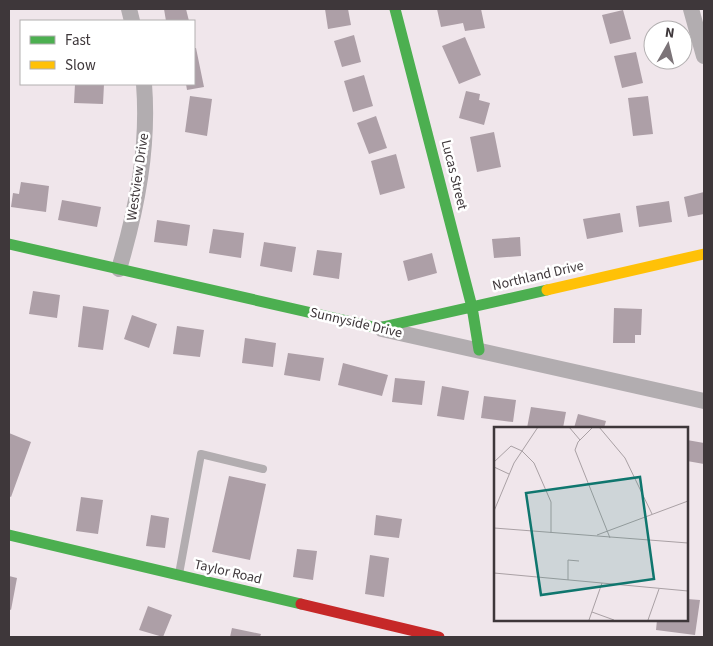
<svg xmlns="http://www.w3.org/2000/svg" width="713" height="646" viewBox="0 0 713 646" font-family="'Source Sans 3',sans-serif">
<rect width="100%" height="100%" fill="#f0e6eb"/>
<path fill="#ad9fa7" d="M164,9H186L189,21H166Z
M325,9H348L351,25L328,29Z
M437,9H481L485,28L465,31L463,23L441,27Z
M623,10L631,39L610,44L602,15Z
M354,35L361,62L342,67L334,41Z
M465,37L481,75L459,84L442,46Z
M194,48H196L204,87L187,90L186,84H194Z
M636,52L643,83L622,88L614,56Z
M364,75L373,106L353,112L344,81Z
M75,84H104L103,104L74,103Z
M466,91L480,94L479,100L490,103L484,125L459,118Z
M190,96L212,99L207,136L185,132Z
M648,96L653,134L633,136L628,98Z
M376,116L387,148L369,154L357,123Z
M494,132L501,167L477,172L470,137Z
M396,154L405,188L380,195L371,161Z
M21,182L49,186L46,212L11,207L13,193L19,194Z
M704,192V214L688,217L684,197Z
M62,200L101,207L97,227L58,220Z
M669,201L672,222L639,227L636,206Z
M620,213L623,232L587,239L583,219Z
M157,220L190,225L187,246L154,242Z
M213,229L244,233L241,258L209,253Z
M520,237L521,256L494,258L492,239Z
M264,242L296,247L292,272L260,266Z
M317,250L342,253L339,279L313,275Z
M432,253L437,273L408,281L403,261Z
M33,291L60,295L57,318L29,314Z
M83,306L109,310L103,350L78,347Z
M614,308L642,309L641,335H635V343H613Z
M132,315L157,324L149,348L124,339Z
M177,326L204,330L200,357L173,354Z
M245,338L276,343L273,367L242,363Z
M288,353L324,358L320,381L284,375Z
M343,363L388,375L382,396L338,385Z
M395,378L425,381L422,405L392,402Z
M442,386L469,391L464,420L437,416Z
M484,396L516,400L513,422L481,418Z
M531,407L566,412L563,428H527Z
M578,414L606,421L604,428H574Z
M9,433L31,442L11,497L9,496Z
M687,440L704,443V464L687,461Z
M229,476L266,484L250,560L212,552Z
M81,497L103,500L98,534L76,531Z
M151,515L169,518L165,548L146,546Z
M376,515L402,519L399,538L374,535Z
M297,549L317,551L313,580L293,577Z
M370,555L389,558L384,597L365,594Z
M9,576L17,578L11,610L9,609Z
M687,599L700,600L695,635L656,630L657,620H687Z
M148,606L172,615L163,637L139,630Z
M232,628L261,634L260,637H230Z"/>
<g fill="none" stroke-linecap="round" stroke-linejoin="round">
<path stroke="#b2adb0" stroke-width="8" d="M179,574L201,454L263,469"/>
<path stroke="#b2adb0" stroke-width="16" d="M129,9L132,21
M691,9L704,56
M119,269C137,208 149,147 144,84
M382,329L704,401"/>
<path stroke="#4caf50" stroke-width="11" d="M395,9L472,307L479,350
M9,244L378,328L547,290
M9,535L301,604"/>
<path stroke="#ffc107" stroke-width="11" d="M547,290L704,254"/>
<path stroke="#c62828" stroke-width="11" d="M301,604L439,637"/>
</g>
<g text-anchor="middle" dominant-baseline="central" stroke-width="5" stroke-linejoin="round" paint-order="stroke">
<g font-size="14" fill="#3e373a" stroke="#fff">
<text transform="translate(454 175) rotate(76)">Lucas Street</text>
<text transform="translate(138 177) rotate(-82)">Westview Drive</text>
<text transform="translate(538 276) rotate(-13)">Northland Drive</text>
<text transform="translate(356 323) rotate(13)">Sunnyside Drive</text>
<text transform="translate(228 572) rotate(13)">Taylor Road</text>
</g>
</g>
<g transform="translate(494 427)">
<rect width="194" height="194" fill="#f0e6eb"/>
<path fill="none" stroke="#a9a0a4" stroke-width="1" d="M75,0L86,13M99,0L84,15L81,23L116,111M105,0L131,31L158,87M0,35L17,19L28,24L40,36L57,75V106M0,40L15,47M0,84L20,36L44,0M0,101L194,116M103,108L194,74M0,146L194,164M74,153V133L85,134M98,185L120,193M95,193L108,156M154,193L165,162"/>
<path fill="#0f766e" fill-opacity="0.15" stroke="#0f766e" stroke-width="2.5" d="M146,50L160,152L47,168L32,66Z"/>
<rect width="194" height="194" fill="none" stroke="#3e373a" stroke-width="2.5"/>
</g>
<rect width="713" height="646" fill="none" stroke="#3e373a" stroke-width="20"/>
<rect x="20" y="20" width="175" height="65" fill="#ffffff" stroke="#b2afb0"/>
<rect x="30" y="36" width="25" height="8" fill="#4caf50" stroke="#b2afb0"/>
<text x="65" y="45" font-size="15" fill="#3e373a">Fast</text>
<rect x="30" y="61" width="25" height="8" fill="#ffc107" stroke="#b2afb0"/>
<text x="65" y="70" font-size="15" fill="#3e373a">Slow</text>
<g transform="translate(668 45) rotate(8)"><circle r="24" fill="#ffffff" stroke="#b2afb0"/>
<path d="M0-4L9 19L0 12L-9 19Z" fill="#7c7478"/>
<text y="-8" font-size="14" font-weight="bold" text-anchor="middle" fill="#3e373a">N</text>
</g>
</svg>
